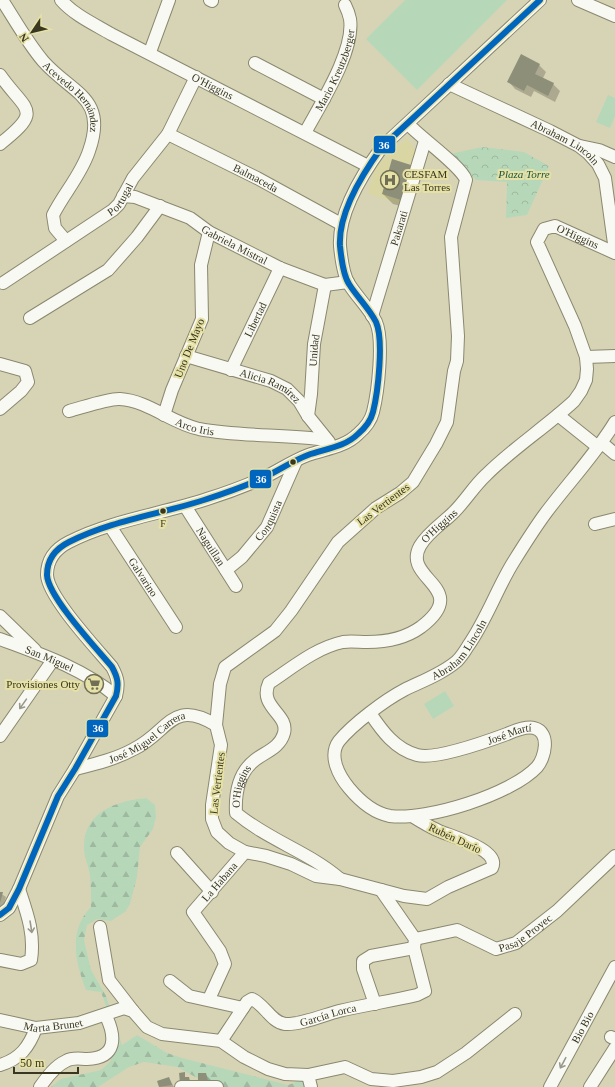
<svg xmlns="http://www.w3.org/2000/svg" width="615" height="1087" viewBox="0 0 615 1087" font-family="Georgia,serif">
<defs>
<pattern id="forest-firs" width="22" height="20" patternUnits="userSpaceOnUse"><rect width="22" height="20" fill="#b7d7b9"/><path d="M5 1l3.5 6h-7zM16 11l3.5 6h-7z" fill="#9eb99f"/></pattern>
<pattern id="park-crowns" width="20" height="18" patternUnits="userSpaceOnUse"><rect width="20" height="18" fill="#b7d7b9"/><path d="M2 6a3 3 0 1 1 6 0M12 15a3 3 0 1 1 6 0" fill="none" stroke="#9eb99f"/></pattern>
</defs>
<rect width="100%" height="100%" fill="#d7d4b5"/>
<path fill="#dad6a3" d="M407,138L417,153L401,205L368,193L376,167Z"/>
<path fill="url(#forest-firs)" d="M146,798L155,805L156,817L153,829L140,847L137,877L130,904L126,911L111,921L97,919L87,925L84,940L91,970L106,996L122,1045L137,1035L167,1053L182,1058L288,1085L302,1080L305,1087H214L177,1067L144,1062L129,1067L98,1087H51L61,1079L101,1070L110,1062L114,1051L120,1044L101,992L86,990C75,962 68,930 91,907C91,896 91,886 90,876C89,865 83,856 84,845C85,811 117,801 146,798Z"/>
<path fill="url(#park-crowns)" d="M482,147L524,152L549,166L527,215L506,218L507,182L476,180L450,154Z"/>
<path fill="#b7d7b9" d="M405,0H507L417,90L366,39Z
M608,95L615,98V116L610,128L596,122Z
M445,691L454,706L433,719L424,704Z"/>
<path fill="#0003" d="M539,65L546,72L543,78L553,84L560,91L555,102L534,91L531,97L515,89L509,82Z
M410,166L420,176L411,209L393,204L383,194Z
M0,893L6,897L2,910L0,909Z
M205,1074L211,1080V1084H202Z
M169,1078L174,1087H160L158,1081Z"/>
<path fill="#8d8f78" d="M521,54L540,64L535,74L554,83L548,96L527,85L524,91L507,82Z
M392,159L411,165L401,200L382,194Z
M0,892H3L0,903Z
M185,1072V1077H189L190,1081L180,1083L179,1073Z
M198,1073H206L208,1081H198Z
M169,1077L172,1085L159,1087L157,1081Z"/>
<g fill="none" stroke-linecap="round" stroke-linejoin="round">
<g stroke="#8a886f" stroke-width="14">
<g id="minor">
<path id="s1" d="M2,0C15,20 27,42 43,61C72,94 108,97 89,151C81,175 64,193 53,215L55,228L66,241"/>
<path id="s2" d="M61,0C74,15 94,24 111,34L368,166"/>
<path d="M210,0L212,1"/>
<path d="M578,0L615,16"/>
<path d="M150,52L169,0"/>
<path d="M255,63L324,99"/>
<path d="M0,75C26,112 44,109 0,144"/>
<path id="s3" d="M449,84L550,131L579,146L588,153L598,164L605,178L615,251"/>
<path d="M408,124C421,138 461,166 466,180L451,237L458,336L457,361L454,371L447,422L436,444L413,482L400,493L376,508L338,542L291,611L275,631L225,667L220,684L216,725L221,745L212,805V819L217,832L229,843L245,852L266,856L291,864L316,876L340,879L404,896L427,899L448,887L492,868C501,849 449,836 437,830C428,826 420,821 412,816"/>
<path id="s4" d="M305,133C320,105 355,51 350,19C349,14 347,9 345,5"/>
<path id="s5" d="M168,134L257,178L341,224"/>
<path d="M580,146L599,150L615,157"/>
<path id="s6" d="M123,196L135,197L190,218L209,232L280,268L325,285L348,282"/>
<path id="s7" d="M3,283L113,210L119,204L133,178L168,134L196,77"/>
<path id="s8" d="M372,316L425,141"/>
<path d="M30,318L108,270L137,237L160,206"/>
<path id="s9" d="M186,356L271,381L287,389L299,401L308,416L329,442"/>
<path d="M586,357L615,356"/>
<path d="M0,364L25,371L28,382L21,391L0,409"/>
<path id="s10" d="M231,370L280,268"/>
<path id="s11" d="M69,411C81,408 109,398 120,399C149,401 171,423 199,429C241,437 285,434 327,440"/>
<path d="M164,415L172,390L202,319L201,265L209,232"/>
<path d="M558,415L598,447"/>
<path id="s12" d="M308,416L311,394L314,344L325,285"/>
<path d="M602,443L615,454"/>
<path id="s13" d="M185,506L236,586"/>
<path d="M595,524L615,519"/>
<path id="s14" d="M110,526L176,627"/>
<path id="s15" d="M226,570L242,557L267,527L296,461"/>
<path d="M0,616L35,650"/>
<path id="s16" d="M0,639C40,654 82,668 116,696"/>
<path id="s17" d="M370,713C382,731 395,749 417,755C436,760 488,741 507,734C514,731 526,726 534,728C551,732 545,758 537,767C512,794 427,821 390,816C374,813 359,800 349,788C339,776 328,756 339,741C353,724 385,700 404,690C422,681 442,674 457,661C461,657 465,651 468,646C487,619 497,588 514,561C524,545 534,529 545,514C568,483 595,455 615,422"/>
<path d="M0,736L53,660"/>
<path id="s18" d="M75,769C95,764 116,759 134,749C169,732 171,698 216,725"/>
<path d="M177,853L212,892"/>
<path id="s19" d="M340,879C309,852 268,840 236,813C235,794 238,773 255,760C265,752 280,748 284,733C289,714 258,707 269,683C292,668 315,648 343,642C350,641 359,642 367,642C385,642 406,638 421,627C473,587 401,580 420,546C428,532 443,523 454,512C466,500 474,486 486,475C513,448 546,427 574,401L581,391L586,380L587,369L586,357L575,326L537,242L544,229L555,226L615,253"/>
<path d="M0,915L9,908L19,889L58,796L75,769L116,696C119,684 118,678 112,667C97,649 48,597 47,575C47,560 55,549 69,542C112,520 162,514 207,499C226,493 245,486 263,478C278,471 292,461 308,455C325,449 345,447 358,434C365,428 371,420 373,412C378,392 384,340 376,322C369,308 357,297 349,284C343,275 341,256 340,246C338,213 363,173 382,147L540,0"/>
<path d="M100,927L109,980L133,1011"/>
<path id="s20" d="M415,939L457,930L496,949L516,943L557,911L615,856"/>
<path d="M0,960L21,964L31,960C35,934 27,913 19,889"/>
<path d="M170,981L189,996L243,1008"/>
<path id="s21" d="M209,999L225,964L220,951L193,912L245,852"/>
<path d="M375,1004L363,969V961L371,956L414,948"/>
<path id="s22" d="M0,1020L36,1028L79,1023L124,1008L133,1011L147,1027L162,1034L221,1041L244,1057L268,1069L285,1074L308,1075L345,1067L371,1079L393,1081L421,1077L437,1072L466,1053L515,1014"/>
<path d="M611,1037L615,1039"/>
<path id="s23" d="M221,1041L247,1002L252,999C265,1005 271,1022 285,1024C300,1025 324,1015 339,1011C365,1005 391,1001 417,995L425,991L414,948L415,939L381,890"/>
<path d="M0,1065C20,1059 29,1047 36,1028"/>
<path d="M308,1075L311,1087"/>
<path d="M40,1087C47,1077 55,1066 66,1061C73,1057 80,1059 87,1059C117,1058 116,1037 106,1016"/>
<path d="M181,1087H217"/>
<path id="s24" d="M550,1087L615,967"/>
<path d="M590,1087L615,1048"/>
</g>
</g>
<use href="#minor" stroke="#f9f9f4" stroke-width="12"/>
<g stroke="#e6e1a6" stroke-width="9">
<path id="bus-1" d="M0,915L9,908L19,889L58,796L75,769L116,696C119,684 118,678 112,667C97,649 48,597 47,575C47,560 55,549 69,542C112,520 162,514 207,499C226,493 245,486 263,478C278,471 292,461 308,455C325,449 345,447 358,434C365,428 371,420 373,412C378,392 384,340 376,322C369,308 357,297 349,284C343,275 341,256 340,246C338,213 363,173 382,147L540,0"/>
</g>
<use href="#bus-1" stroke="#0065bd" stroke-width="6"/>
</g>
<defs><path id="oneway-shaft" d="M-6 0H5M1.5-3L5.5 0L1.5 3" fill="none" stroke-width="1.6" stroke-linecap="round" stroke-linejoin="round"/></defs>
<g stroke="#99988a">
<use href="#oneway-shaft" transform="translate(23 704) rotate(125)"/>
<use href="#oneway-shaft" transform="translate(31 927) rotate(81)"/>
<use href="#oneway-shaft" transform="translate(563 1063) rotate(118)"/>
</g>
<defs>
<g id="hospital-ring" transform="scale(1)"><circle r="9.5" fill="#e6e1a6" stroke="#706e54" stroke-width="1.5"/><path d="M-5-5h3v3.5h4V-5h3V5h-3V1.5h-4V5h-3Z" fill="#706e54"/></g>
<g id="supermarket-ring" transform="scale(1)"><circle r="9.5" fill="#e6e1a6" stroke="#706e54" stroke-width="1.5"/><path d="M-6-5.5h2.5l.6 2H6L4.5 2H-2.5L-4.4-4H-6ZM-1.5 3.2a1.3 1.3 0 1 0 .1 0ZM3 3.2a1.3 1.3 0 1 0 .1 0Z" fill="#706e54"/></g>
</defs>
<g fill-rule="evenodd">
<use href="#hospital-ring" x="390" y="180"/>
<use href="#supermarket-ring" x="94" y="684"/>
</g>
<g fill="#39371f" stroke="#e6e1a6" stroke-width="1.5">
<circle cx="293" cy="462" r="3.5"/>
<circle cx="163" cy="511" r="3.5"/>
</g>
<g text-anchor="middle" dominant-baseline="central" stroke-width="4" stroke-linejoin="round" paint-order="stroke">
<g font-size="10" fill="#39371f" stroke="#e6e1a6">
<text x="163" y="523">F</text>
</g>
<g font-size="11" fill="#39371f" stroke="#e6e1a6">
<text stroke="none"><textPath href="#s4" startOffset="70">Mario Kreutzberger</textPath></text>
<text stroke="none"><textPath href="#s2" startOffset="175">O'Higgins</textPath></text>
<text stroke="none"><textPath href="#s1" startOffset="121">Acevedo Hernández</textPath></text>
<text stroke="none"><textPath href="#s3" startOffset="130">Abraham Lincoln</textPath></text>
<text stroke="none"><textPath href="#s5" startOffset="98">Balmaceda</textPath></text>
<text stroke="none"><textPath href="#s7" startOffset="145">Portugal</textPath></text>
<text stroke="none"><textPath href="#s8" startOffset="92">Pakarati</textPath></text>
<text stroke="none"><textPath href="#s19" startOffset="976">O'Higgins</textPath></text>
<text stroke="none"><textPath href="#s6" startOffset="123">Gabriela Mistral</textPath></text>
<text stroke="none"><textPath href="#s10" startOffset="56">Libertad</textPath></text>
<text transform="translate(189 348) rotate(-68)">Uno De Mayo</text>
<text stroke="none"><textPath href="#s12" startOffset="66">Unidad</textPath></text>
<text stroke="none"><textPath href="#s9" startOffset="90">Alicia Ramírez</textPath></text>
<text stroke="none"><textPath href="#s11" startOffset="133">Arco Iris</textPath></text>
<text transform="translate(383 504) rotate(-37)">Las Vertientes</text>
<text stroke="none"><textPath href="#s15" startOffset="66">Conquista</textPath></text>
<text stroke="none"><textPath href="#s19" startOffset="568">O'Higgins</textPath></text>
<text stroke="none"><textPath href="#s13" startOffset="48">Naguillan</textPath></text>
<text stroke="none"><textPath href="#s14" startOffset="61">Galvarino</textPath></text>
<text stroke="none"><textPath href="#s17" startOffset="645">Abraham Lincoln</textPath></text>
<text stroke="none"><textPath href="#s16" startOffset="53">San Miguel</textPath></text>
<text stroke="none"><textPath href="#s17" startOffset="160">José Martí</textPath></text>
<text stroke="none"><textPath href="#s18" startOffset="80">José Miguel Carrera</textPath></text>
<text transform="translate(217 783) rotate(-83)">Las Vertientes</text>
<text stroke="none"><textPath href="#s19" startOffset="151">O'Higgins</textPath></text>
<text transform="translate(455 838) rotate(25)">Rubén Darío</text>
<text stroke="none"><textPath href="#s21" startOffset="140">La Habana</textPath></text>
<text stroke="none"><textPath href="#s20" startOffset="120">Pasaje Proyec</textPath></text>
<text stroke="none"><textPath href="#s23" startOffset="139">García Lorca</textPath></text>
<text stroke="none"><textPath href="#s22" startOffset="54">Marta Brunet</textPath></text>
<text stroke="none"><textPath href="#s24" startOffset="68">Bio Bio</textPath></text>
</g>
<g font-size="11" fill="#39371f" stroke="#e6e1a6" text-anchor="start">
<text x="404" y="174">CESFAM<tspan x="404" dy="13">Las Torres</tspan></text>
<text x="80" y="684" text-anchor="end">Provisiones Otty</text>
</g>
<g font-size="11" font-style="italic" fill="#19553e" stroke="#e6e1a6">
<text x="524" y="174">Plaza Torre</text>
</g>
</g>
<g stroke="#e6e1a6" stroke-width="1.5">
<rect x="373" y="135" width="23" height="19" rx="4" fill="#0065bd"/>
<rect x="249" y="469" width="23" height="20" rx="4" fill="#0065bd"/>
<rect x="86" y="719" width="23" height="19" rx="4" fill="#0065bd"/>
</g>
<g font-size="11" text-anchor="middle" font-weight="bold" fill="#fff">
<text x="384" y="149">36</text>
<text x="261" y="483">36</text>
<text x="98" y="732">36</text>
</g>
<g transform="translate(32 32) rotate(235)" stroke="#e6e1a6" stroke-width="3" paint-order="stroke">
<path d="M0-3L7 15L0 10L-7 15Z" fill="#39371f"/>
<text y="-6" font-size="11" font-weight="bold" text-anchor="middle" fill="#39371f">N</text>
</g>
<path d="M14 1067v6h64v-6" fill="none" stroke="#39371f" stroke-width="2"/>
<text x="20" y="1067" font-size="12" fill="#39371f" stroke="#e6e1a6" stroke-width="3" paint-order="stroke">50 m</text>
</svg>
